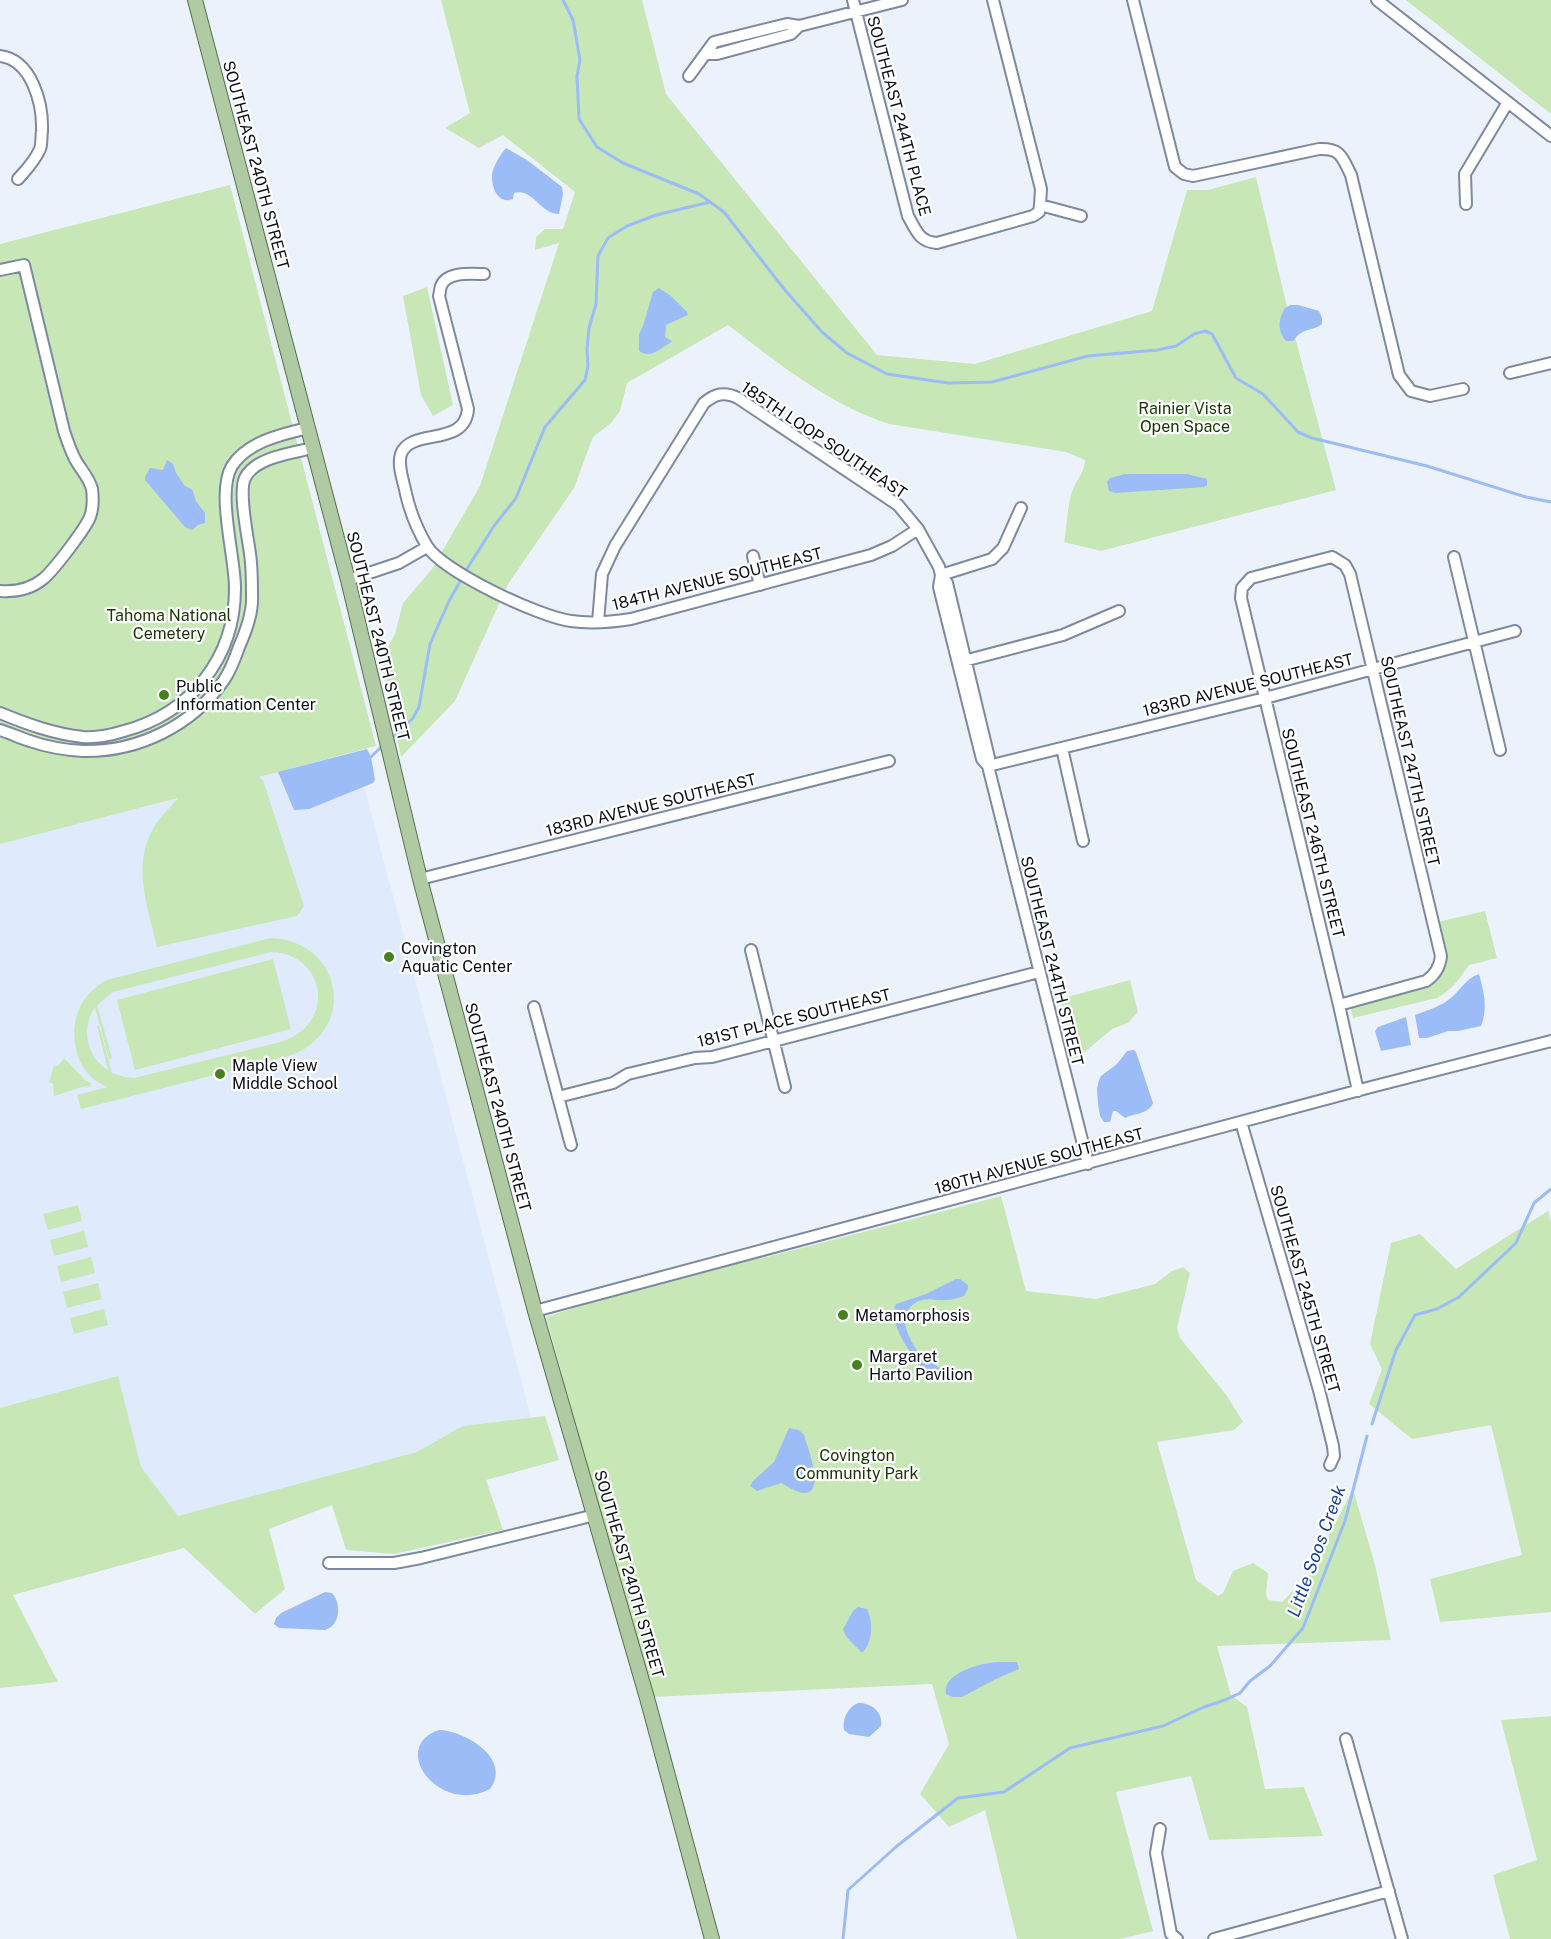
<svg xmlns="http://www.w3.org/2000/svg" width="1551" height="1939" viewBox="0 0 1551 1939" font-family="'Public Sans',sans-serif">
<rect width="100%" height="100%" fill="#ecf2fc"/>
<path fill="#dfeafd" d="M355,752L533,1425L12,1570L0,1525V844Z"/>
<path fill="#c7e7b7" fill-rule="evenodd" d="M441,0H642L666,94L877,355L975,364L1152,311L1187,190H1208L1256,177L1288,311L1336,490L1101,551L1064,542C1067,527 1067,510 1071,495C1075,480 1084,475 1085,460L1066,452L889,424C828,404 779,364 728,325L627,383L620,411L611,423L593,437L574,488L508,584L455,701L401,757L381,660L395,634L403,603L432,569L480,486L559,243L535,250L536,237L545,229H563L575,192L503,135L479,148L445,128L470,113Z
M1406,0H1551V114Z
M230,185L376,746L259,777L263,780L304,906L297,916L157,947C148,908 131,865 154,827C161,816 171,807 178,798L0,844V244Z
M427,287L453,405L433,416L421,395L403,296Z
M1485,911L1497,958L1469,965C1460,978 1452,990 1437,998L1353,1018L1351,1009L1357,1006L1427,987C1456,967 1446,951 1438,922Z
M271,938C344,941 358,1032 289,1056L81,1109L77,1095L108,1087C76,1076 66,1034 81,1005C87,994 96,986 107,980ZM271,952C326,954 336,1022 284,1041L134,1078L125,1077L112,1073L99,1026H97L108,1070C86,1057 81,1028 95,1007L109,1059L112,1058L97,1005L113,992Z
M273,959L291,1029L135,1070L117,1000Z
M1130,980L1138,1012L1128,1023L1112,1029L1074,1061L1060,999Z
M64,1058L86,1081L91,1083L90,1087L85,1086L54,1096L53,1084L49,1082L54,1066H58Z
M1001,1196L1026,1291L1096,1299L1155,1284L1172,1271L1183,1267L1190,1273L1177,1328L1180,1338L1227,1396L1243,1422L1234,1430L1157,1442L1196,1580L1218,1596L1223,1593L1233,1571L1253,1563L1268,1573L1266,1594L1268,1600L1282,1602L1308,1576L1353,1489L1375,1565L1391,1640L1217,1646L1231,1695L1247,1707L1265,1789L1304,1787L1323,1836L1209,1840L1191,1776L1116,1792L1153,1931L1120,1939H1017L985,1810L949,1827L920,1794L949,1744L932,1684L652,1697L546,1317L593,1302L718,1268L779,1254Z
M78,1205L82,1221L48,1230L43,1214Z
M1548,1211L1551,1222V1612L1440,1622L1430,1579L1522,1555L1491,1425L1412,1439L1369,1404L1382,1369L1370,1344L1391,1243L1420,1234L1456,1269Z
M84,1231L88,1247L54,1256L50,1240Z
M91,1257L95,1273L61,1282L57,1266Z
M98,1283L102,1299L67,1308L63,1292Z
M104,1309L108,1325L74,1334L70,1318Z
M118,1376L141,1467L178,1516L417,1452L463,1426L545,1416L559,1460L486,1480L503,1530L394,1554L346,1550L332,1505L269,1529L285,1589L255,1614L184,1548L13,1595L58,1682L0,1688V1408Z
M1551,1716V1939H1510L1493,1875L1537,1860L1501,1720Z"/>
<path fill="#9bbcf6" d="M506,148L527,160L562,187L563,194L559,214C539,214 534,188 514,193L513,199C498,205 491,187 492,174C494,165 500,155 506,148Z
M659,288L671,296L687,312L688,315L666,325L665,337L672,341L670,343C659,349 651,359 639,351V334L643,326L653,292Z
M1290,305H1298L1319,311L1322,318V324C1312,332 1304,326 1293,341H1286C1277,331 1278,319 1285,308Z
M167,460L173,464L176,473L185,486L192,489L196,501L205,513V523L198,525L192,530L185,527L145,480V477L150,468L163,470Z
M1125,474H1187L1207,479V486L1204,487L1115,493L1109,491L1107,482L1110,478Z
M367,749L371,757L375,780L373,783L309,809L294,810L278,772Z
M1479,974C1484,993 1488,1007 1481,1026L1458,1031H1448L1427,1038H1419L1415,1015C1428,1010 1443,1006 1453,996C1462,988 1467,978 1479,974Z
M1406,1017L1411,1045L1381,1051L1375,1031L1378,1027Z
M1134,1050L1136,1052L1153,1103C1149,1114 1135,1113 1125,1118L1116,1111H1113L1110,1122H1104L1100,1116L1098,1104L1097,1089L1099,1080L1101,1076L1117,1064L1127,1051Z
M956,1279H960L968,1285V1289L964,1296C958,1298 952,1300 946,1300C933,1301 925,1296 914,1304C895,1316 911,1345 923,1357C926,1360 960,1375 931,1379L926,1375C915,1358 886,1324 896,1304L926,1294Z
M789,1428L799,1430L804,1435C807,1446 827,1495 803,1493C796,1492 787,1486 781,1483L757,1491L750,1486L753,1481L774,1462Z
M325,1592L332,1593C342,1604 340,1626 325,1630L279,1628L274,1624L276,1618L281,1613Z
M858,1607L867,1609C873,1622 873,1641 863,1652H861C854,1644 845,1638 843,1629L853,1611Z
M997,1662H1017L1019,1669L996,1679L962,1697H953L946,1694C942,1673 981,1663 997,1662Z
M858,1703C872,1703 883,1712 881,1726L869,1737L849,1734L844,1730C842,1719 848,1707 858,1703Z
M439,1730C466,1731 512,1759 490,1789C439,1816 388,1747 439,1730Z"/>
<g fill="none" stroke-linecap="round" stroke-linejoin="round">
<path stroke="#9bbcf6" stroke-width="3" d="M563,0L573,20L580,60L577,76L579,119L597,147L623,163L699,194L724,212L784,289L822,332L847,353L887,374L948,383L992,382L1088,356L1157,350L1176,346L1194,334L1205,331L1212,334L1236,378L1263,394L1298,432L1312,438L1427,466L1526,497L1551,502
M465,572L494,526L516,498L545,427L585,380L588,366L587,349L589,328L596,304L598,256L608,238L627,226L656,215L710,202
M392,738L413,718L419,707L430,644L449,601L462,578
M371,757L382,746
M1372,1424L1396,1350L1415,1315L1437,1309L1459,1297L1516,1243L1534,1203L1551,1189
M843,1939L848,1890L897,1846L958,1798L1004,1792L1070,1748L1163,1726L1204,1707L1225,1700L1240,1693L1250,1681L1270,1666L1303,1628L1345,1521L1367,1436"/>
<g stroke="#7d89a0" stroke-width="14">
<path id="minor" d="M853,0L908,216C916,230 919,242 937,243L1033,216L1039,212L1040,205L1081,216
M993,0L1041,189L1040,205
M1133,0L1175,167L1184,174L1193,176L1319,149C1341,148 1342,157 1351,175L1399,375L1411,391L1430,396L1463,389
M1377,0L1551,136
M799,26L902,0
M0,56C32,60 43,104 42,131C41,137 42,144 40,149C35,161 26,170 18,179
M689,76L714,42L787,24L799,26L791,34L717,54H706
M1466,204L1465,174L1508,102
M0,270L24,265L64,431C67,440 70,449 74,457C79,468 89,477 92,489C93,497 93,509 90,517C85,529 54,570 43,579C31,589 15,592 0,591
M484,274C472,274 447,271 441,286C440,289 440,293 439,296L468,409C465,448 411,427 401,454C397,466 404,482 406,494C410,511 418,531 427,546C443,572 540,617 571,621C591,624 612,622 631,619L871,555L892,546L918,529
M1510,373L1551,363
M753,556L760,585
M1454,557L1500,750
M941,575L992,559L1003,548L1021,508
M348,580L399,563L427,547
M598,622L602,574L615,546L704,403C715,394 724,391 738,398L898,505L918,529L939,567L941,575L947,583L989,758L988,766L982,759L939,587L941,575
M960,662L1063,635L1119,611
M0,713C27,724 54,734 83,737C97,738 111,735 124,731C191,713 235,658 235,588C235,556 216,492 232,466C247,442 282,434 308,428
M0,730C10,733 20,738 30,741C47,747 65,750 83,751C138,752 192,726 224,680C231,670 235,658 239,647C246,631 253,613 252,595C252,581 252,567 250,554C248,537 238,492 245,478C255,457 293,453 313,448
M1062,748L1083,841
M420,879L889,761
M751,950L785,1087
M1339,1005L1426,981C1435,975 1440,966 1441,956L1350,574L1345,565L1332,557L1251,578L1242,588L1241,598L1339,1005L1358,1091
M534,1007L571,1145
M558,1097L613,1083L628,1074L695,1058L712,1057L1039,972
M1241,1122L1319,1390L1333,1446L1334,1456L1330,1465
M1088,1164L988,766L1265,698L1515,631
M535,1311L1371,1087L1551,1041
M329,1563H394L421,1558L595,1515
M1346,1739L1402,1939
M1160,1829L1156,1853L1171,1934L1177,1939
M1214,1939L1389,1891"/>
</g>
<g stroke="#54714a" stroke-width="16">
<path id="major" d="M195,0L348,580L420,879L535,1311L647,1698L712,1939"/>
</g>
<use href="#minor" stroke="#fff" stroke-width="10"/>
<use href="#major" stroke="#b0caa3" stroke-width="14"/>
</g>
<g fill="#45811c" stroke="#fff" stroke-width="2">
<circle cx="164" cy="695" r="6"/>
<circle cx="389" cy="957" r="6"/>
<circle cx="220" cy="1074" r="6"/>
<circle cx="843" cy="1315" r="6"/>
<circle cx="857" cy="1365" r="6"/>
</g>
<g text-anchor="middle" dominant-baseline="central" stroke-width="4.5" stroke-linejoin="round" paint-order="stroke">
<g font-size="16" fill="#0a0f17" stroke="#fff">
<text transform="translate(899 116) rotate(75)">SOUTHEAST 244TH PLACE</text>
<text transform="translate(256 165) rotate(75)">SOUTHEAST 240TH STREET</text>
<text transform="translate(824 440) rotate(34)">185TH LOOP SOUTHEAST</text>
<text transform="translate(717 579) rotate(-14)">184TH AVENUE SOUTHEAST</text>
<text transform="translate(378 636) rotate(76)">SOUTHEAST 240TH STREET</text>
<text transform="translate(1248 685) rotate(-14)">183RD AVENUE SOUTHEAST</text>
<text transform="translate(1410 761) rotate(77)">SOUTHEAST 247TH STREET</text>
<text transform="translate(651 805) rotate(-14)">183RD AVENUE SOUTHEAST</text>
<text transform="translate(1313 833) rotate(76)">SOUTHEAST 246TH STREET</text>
<text transform="translate(1052 961) rotate(76)">SOUTHEAST 244TH STREET</text>
<text transform="translate(794 1018) rotate(-14)">181ST PLACE SOUTHEAST</text>
<text transform="translate(498 1107) rotate(75)">SOUTHEAST 240TH STREET</text>
<text transform="translate(1039 1161) rotate(-15)">180TH AVENUE SOUTHEAST</text>
<text transform="translate(1305 1289) rotate(74)">SOUTHEAST 245TH STREET</text>
<text transform="translate(629 1574) rotate(74)">SOUTHEAST 240TH STREET</text>
</g>
<g font-size="16" fill="#173501" stroke="#fff">
<text x="1185" y="408">Rainier Vista<tspan x="1185" dy="18">Open Space</tspan></text>
<text x="169" y="615">Tahoma National<tspan x="169" dy="18">Cemetery</tspan></text>
<text x="857" y="1455">Covington<tspan x="857" dy="18">Community Park</tspan></text>
</g>
<g font-size="16" fill="#0a0f17" stroke="#fff" text-anchor="start">
<text x="176" y="686">Public<tspan x="176" dy="18">Information Center</tspan></text>
<text x="401" y="948">Covington<tspan x="401" dy="18">Aquatic Center</tspan></text>
<text x="232" y="1065">Maple View<tspan x="232" dy="18">Middle School</tspan></text>
<text x="855" y="1315">Metamorphosis</text>
<text x="869" y="1356">Margaret<tspan x="869" dy="18">Harto Pavilion</tspan></text>
</g>
<g font-size="18" font-style="italic" fill="#184395" stroke="#fff">
<text transform="translate(1316 1551) rotate(-70)">Little Soos Creek</text>
</g>
</g>
</svg>
